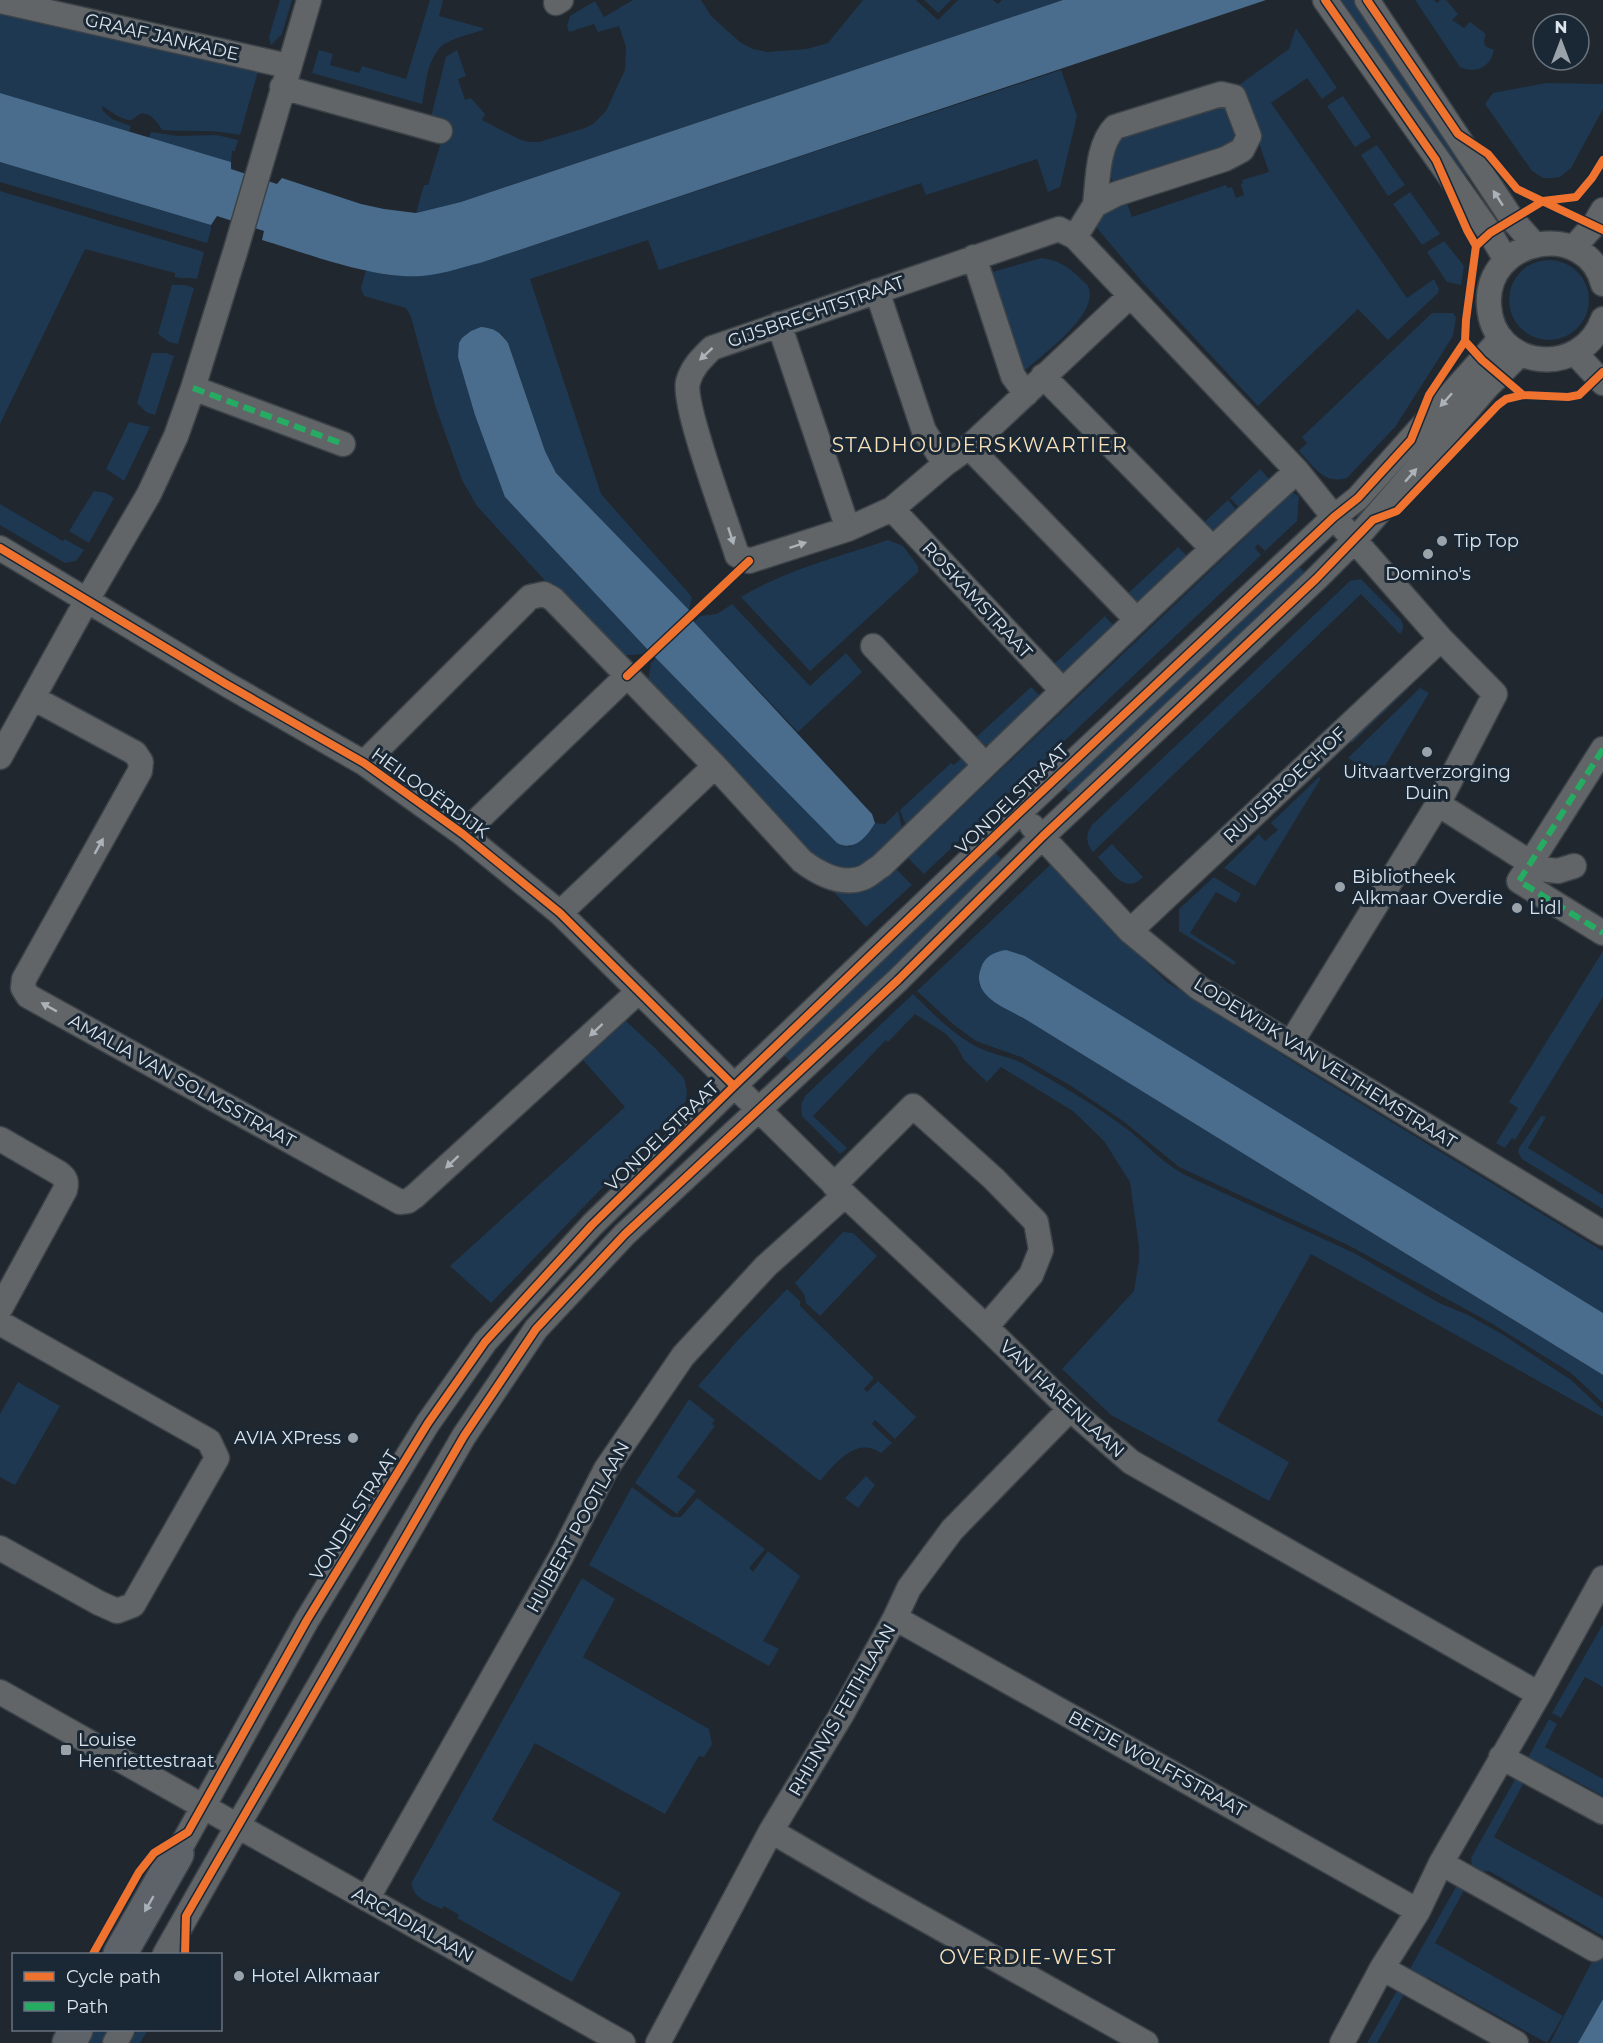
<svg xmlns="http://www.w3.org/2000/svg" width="1603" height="2043" viewBox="0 0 1603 2043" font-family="Montserrat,sans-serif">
<rect width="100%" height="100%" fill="#20272e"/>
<path fill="#1e3851" d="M280,0H292L282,34L271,45L269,37Z
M430,0H443L439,16L483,28V30C471,34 457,37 446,43C427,54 426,85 422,104L312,73L319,50L333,54L330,65L359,73L362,66L406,79Z
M633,0H701L711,16L741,43L753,49L767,52L807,49L828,43L863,0H916L938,20L958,0H993L998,4L1002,0H1063L461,202L416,213L424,185H428L446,126L430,121L446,57L457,50L466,76L458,79L465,100L471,98L485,114L482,120L519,139L528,142H539L585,128L593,124L606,111L625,70L626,47L619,26L598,32L594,24L569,32L567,26L570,16L595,1L604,17Z
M924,0H951L938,13Z
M1334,0H1360L1470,173L1462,179Z
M1415,0H1434L1437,3L1441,0H1446L1458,14L1452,20L1464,28L1470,22L1486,34L1484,40L1485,46L1494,50C1490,68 1476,74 1460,67Z
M0,8L259,68L240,135C214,129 188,132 162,130C158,123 150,111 140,114C135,116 134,121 128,120C119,118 110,111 102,106L103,111L112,119L131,126L129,132L0,93Z
M1296,28L1337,88L1322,99L1307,78L1271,103L1407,298L1434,279L1439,289L1438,293L1388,340L1358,309L1258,406L1145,285L1096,227L1101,214L1126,200L1132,217L1226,185L1228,188L1232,187L1236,198L1244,195L1241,184L1243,183L1242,180L1269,172L1239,85L1289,49Z
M1061,70L1077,116L1060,187L1048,192L1037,159L926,195L921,183L659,270L648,240L530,279L601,494L692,597L689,610L556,473L545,451L508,343L501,333L505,497L648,650L643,654L617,656L594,632V623L569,596H559L477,506L462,480L435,405L411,317L406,308L364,296L361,288L366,270L388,275H429L480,263Z
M1546,83L1603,84V109L1571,168L1560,177L1553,178H1543L1532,171L1485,104L1493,93Z
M1343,96L1371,137L1355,147L1327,106Z
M1207,103L1227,106L1236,133L1230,144L1221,150L1122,182L1113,181L1109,174L1120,133Z
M151,132L177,136L217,135L238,140L235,151H232L231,162L149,138Z
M1377,145L1405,185L1388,196L1361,155Z
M0,162L211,225V230L207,243L0,182Z
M0,191L204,252L197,279C189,277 182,279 175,277V273L85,249L0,424Z
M1410,192L1440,234L1422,245L1393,204Z
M1444,241L1464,266L1461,285L1447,282L1427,252Z
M1041,258C1057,260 1066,265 1078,276C1080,279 1086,283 1088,286C1101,313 1044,353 1027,369L1020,368L989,273Z
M1509 300a40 40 0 1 1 80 0a40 40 0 1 1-80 0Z
M172,285H185L194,288L178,344L169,342L158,334Z
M1432,313H1453L1456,317L1453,336L1395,427L1347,478C1323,485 1314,466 1299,451L1307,443L1302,437Z
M152,353H166L174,356L155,415L146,412L137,403Z
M129,422L150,427L124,481L106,469Z
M1260,469L1273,483L1243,512L1230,498Z
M94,491L106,493L114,498L89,543L69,531Z
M1289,491L1299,496L1297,521L1265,551L1258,544L1255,548L1261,555L924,874L904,854L944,819L947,821L1271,513L1266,507Z
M1228,500L1240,514C1223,527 1221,535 1199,527Z
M0,504L63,541L65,539L84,550L76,561L65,563L0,525Z
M888,540L903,546L918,566V572L810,671L741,597C785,570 839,557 888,540Z
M1178,547L1191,560L1137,604L1124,597Z
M1294,561L1309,577L1075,798L1060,783Z
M1361,579L1401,620C1404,625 1404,630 1400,634L1361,594L1093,852C1086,844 1085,834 1092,825L1350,581Z
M732,604L810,686L846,653L862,672L798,732L694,622L700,616L717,614Z
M1105,616L1114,626L1068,671H1061L1051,667Z
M656,658L837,843L850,847L871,830L875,823L885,824L898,811L903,832L877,856L852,873L805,856L807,848L699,734L647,688L651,663Z
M1404,685L1408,689L1352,743L1348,739Z
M1031,687L1042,698L991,748L987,744L980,751L971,742Z
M1420,688L1429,693L1379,776L1348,758Z
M966,754L975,764L906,826L900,810L951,763L954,765Z
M1319,777L1321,778L1255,886L1224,868L1259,834L1265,841L1278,830L1271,823Z
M1112,844L1143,877C1125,896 1110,870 1098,857Z
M991,848L1006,864L793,1064L778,1050Z
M1050,865L1056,866L1119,936L1167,982L1308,1071L1603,1251V1313L1189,1058L980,970L979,985L998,1004L1025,1019L1603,1375V1403L1571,1373L1491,1323L1348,1245L1179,1167L1123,1121L1071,1086L1021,1057L976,1041L954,1025L917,991Z
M893,866L912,885L866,927L834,892L843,885Z
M1214,877L1241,894L1236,903L1216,892L1190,933L1236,962L1234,965L1179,931V909Z
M1603,951V997L1515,1140L1512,1138L1505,1148L1496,1143L1518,1108L1509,1102Z
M913,994C932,1013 953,1034 977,1047C991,1054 1007,1056 1022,1063C1059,1084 1097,1106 1131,1132C1150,1148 1162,1162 1185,1175L1354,1253L1439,1303L1468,1315L1505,1336L1571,1380L1603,1410V1417L1311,1254L1217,1421L1289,1462L1269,1501L1111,1415L1062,1369L1134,1291L1139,1260V1246L1130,1182L1104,1141L1073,1111L1001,1067L987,1082L964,1060L956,1045L946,1034L915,1014L888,1042L886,1040L813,1116L847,1148L840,1154L802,1116L801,1105L805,1096Z
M626,1021L657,1050L684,1078L687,1090L686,1101L491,1303L450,1266L625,1107L583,1060Z
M1541,1116L1546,1117L1528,1148L1603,1195V1209L1522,1159L1518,1152L1519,1148Z
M843,1232L853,1233L877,1256L820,1316L806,1303L804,1294L795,1283Z
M787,1289L800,1301V1306L874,1378L864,1389L867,1392L878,1381L916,1417L895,1439L875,1420L872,1424L892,1443L881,1453C856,1436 836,1463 820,1481L698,1386L738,1340Z
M18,1382L60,1406L15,1485L0,1477V1414Z
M689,1399L715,1420L712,1424L715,1426L677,1477L696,1491L677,1514L635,1483Z
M866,1476L875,1485L858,1508L845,1498Z
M632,1487L672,1517H681L697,1498L765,1549L749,1568L753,1572L768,1551L800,1576L763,1641L779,1649L769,1666L589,1565Z
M582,1578L615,1599L583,1657L709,1729L712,1744L704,1757L699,1756L665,1814L535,1743L492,1820L621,1893L572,1982L457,1918L459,1915L444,1906L442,1909C430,1903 411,1898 412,1882Z
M1603,1624V1687L1585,1677L1561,1718L1552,1713Z
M1549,1719L1557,1724L1545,1747L1603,1779V1796L1548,1766L1533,1765L1526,1761Z
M1518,1774L1526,1779L1494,1837L1603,1898V1936L1489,1871L1479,1872L1472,1867L1471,1858Z
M1457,1885H1467L1435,1943L1563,2016L1547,2043L1429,1978L1416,1980L1407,1974Z
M1603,1955V1999L1578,2043H1550L1595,1956L1601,1959Z
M1399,1987L1406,1991L1377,2043H1367Z
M91,2030H111L103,2043H83Z
M138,2030H148L140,2043H128Z"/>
<path fill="#4a6d8e" d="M1063,0H1266L480,263C463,267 446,273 430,275C383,283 309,254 262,240L264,231L217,216L211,225L0,162V93L231,162V169L277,184L282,178L361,204L384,209L416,213L461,202Z
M481,327C494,328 500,332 508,343L545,451L556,473L689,610L694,622L872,814L875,823C867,837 854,852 837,843L648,650L505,497L475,415L458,357L459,343L462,338L471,331Z
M1006,950L1025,956L1603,1313V1375L1025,1019C1006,1008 970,996 981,968C985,956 994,952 1006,950Z
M1603,1999V2043H1578Z"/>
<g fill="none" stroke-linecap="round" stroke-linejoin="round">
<g stroke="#3b4248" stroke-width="27">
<path id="minor" d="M1325,0L1490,233L1506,260
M1367,0L1512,219L1534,244
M0,1L288,66
M556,3L561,0
M282,87L440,131
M1075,237L1095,205L1116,194L1225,159L1242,150L1249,136L1234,97L1221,94L1115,127C1097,145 1098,180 1095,205
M1573,248L1594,225L1603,210
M974,257L1013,376L1026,394
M1603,284C1587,219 1484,237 1489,306C1493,370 1582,379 1603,319
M877,291L924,431L945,464
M1130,296L969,447L945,464L892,509L848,529L749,561L737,555C728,525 682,405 688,382C692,367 702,358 712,348L1059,229L1075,237L1297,471L1334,517L1441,639L1495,694L1438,804L1291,1043
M779,324L848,529
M1575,353L1603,383
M1043,376L1212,548
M193,388L343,444
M969,447L1137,620
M892,509L1062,690
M0,548L226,684L364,763L463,834L560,913L845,1195L986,1327L1070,1409L1131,1462L1539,1694
M873,646L985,765
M33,698L135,753L141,762L140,771L24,979L23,988L28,996L400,1202L408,1201L415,1196L639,991
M1603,749L1519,881L1603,933
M0,757L87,600L149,494L176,436L193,388L236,249L309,0
M364,763L530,597L544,594L553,599L715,766L802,861C818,873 843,887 865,877C870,874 876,869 881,866C1019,733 1155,600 1297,471
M1438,804L1540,869L1558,871L1574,866
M1032,826L1130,931L1199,988L1603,1233
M463,834L627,676
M560,913L715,766
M1130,931L1441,639
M0,1139L59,1173C66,1178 67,1182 65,1190L0,1309
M834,1185L913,1106L994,1179L1036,1222L1041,1250L1031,1275L986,1327
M0,1323L209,1441L217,1458L133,1605L117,1611L99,1603L0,1548
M895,1618L1418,1911
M0,1692L623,2043
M1501,1757L1603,1812
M771,1831L867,1887L1146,2043
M177,1854L307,1620L428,1423L485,1342L592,1225L734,1086L1019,813L1334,517L1358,498L1501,338
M1441,1863L1594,1949
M367,1899L561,1557L606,1469L683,1356L766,1266L845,1195
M165,1954L237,1827L464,1436L536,1329L625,1234L898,980L1043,836L1316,579L1354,541L1488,386L1520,354
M1382,1968L1516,2043
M115,2043L122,2030
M658,2043L771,1831L842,1714L895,1618L909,1588L952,1530L1070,1409
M1342,2043L1382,1968L1418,1911L1441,1863L1539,1694L1603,1578"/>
</g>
<g stroke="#3b4248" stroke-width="36">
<path id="highway" d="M120,1954L177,1854
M69,2043L76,2030"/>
</g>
<use href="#minor" stroke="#626568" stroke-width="24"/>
<use href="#highway" stroke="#5d6369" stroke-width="33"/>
<path stroke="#26ab63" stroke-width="6" stroke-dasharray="12 6" stroke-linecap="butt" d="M193,388L343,444
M1603,749L1519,881L1603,933"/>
<g stroke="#1a2734" stroke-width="11">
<path id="cycleway" d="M1325,0L1436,160L1467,230L1476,246L1466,320L1465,341L1482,360L1523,395L1568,397L1579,395L1603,372
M1367,0L1458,134L1488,154L1517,189L1603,230
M1476,246L1490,233L1543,201L1576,197L1592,178L1603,160
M0,548L226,684L364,763L463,834L560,913L734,1086
M627,676L749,561
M93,1954L139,1872L154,1853L188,1832L307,1620L428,1423L485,1342L592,1225L734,1086L1019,813L1334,517L1358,498L1411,440L1429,395L1465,341
M185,1954L186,1916L464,1436L536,1329L625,1234L898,980L1043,836L1316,579L1373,520L1397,511L1498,405L1506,399L1523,395"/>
</g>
<use href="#cycleway" stroke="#ef722f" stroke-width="8"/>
</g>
<defs><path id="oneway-solid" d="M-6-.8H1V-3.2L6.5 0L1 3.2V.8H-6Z" transform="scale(1.5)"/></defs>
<g fill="#abb2b8">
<use href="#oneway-solid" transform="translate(1498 198) rotate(-123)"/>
<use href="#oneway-solid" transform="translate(706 354) rotate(137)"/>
<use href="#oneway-solid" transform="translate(1446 400) rotate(132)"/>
<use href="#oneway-solid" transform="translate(1411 475) rotate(-49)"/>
<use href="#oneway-solid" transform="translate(731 536) rotate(72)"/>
<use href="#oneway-solid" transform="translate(798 545) rotate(-18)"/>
<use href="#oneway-solid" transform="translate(99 846) rotate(-61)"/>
<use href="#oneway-solid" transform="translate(49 1007) rotate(-151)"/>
<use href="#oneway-solid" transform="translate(596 1030) rotate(137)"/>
<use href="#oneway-solid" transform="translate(452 1162) rotate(137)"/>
</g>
<use fill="#a9b1b8" href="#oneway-solid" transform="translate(149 1904) rotate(120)"/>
<g fill="#9aa2aa" stroke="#1a2734" stroke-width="2">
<circle cx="1442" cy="541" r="6"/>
<circle cx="1428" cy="554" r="6"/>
<circle cx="1427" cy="752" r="6"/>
<circle cx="1340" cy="887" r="6"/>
<circle cx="1517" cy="908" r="6"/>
<circle cx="353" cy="1438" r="6"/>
<rect x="60" y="1744" width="12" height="12" rx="3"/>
<circle cx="239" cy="1976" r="6"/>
</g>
<g text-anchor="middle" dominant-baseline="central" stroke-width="6" stroke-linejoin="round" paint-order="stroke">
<g font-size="18" fill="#dce5ed" stroke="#1a2734">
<text transform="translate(162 37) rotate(13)">GRAAF JANKADE</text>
<text transform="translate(816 312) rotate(-19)">GIJSBRECHTSTRAAT</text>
<text transform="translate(977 600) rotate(47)">ROSKAMSTRAAT</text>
<text transform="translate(1285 785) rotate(-43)">RUUSBROECHOF</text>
<text transform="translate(430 793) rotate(36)">HEILOOËRDIJK</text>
<text transform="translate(1012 799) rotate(-44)">VONDELSTRAAT</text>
<text transform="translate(1325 1063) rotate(32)">LODEWIJK VAN VELTHEMSTRAAT</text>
<text transform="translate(182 1081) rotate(29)">AMALIA VAN SOLMSSTRAAT</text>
<text transform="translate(662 1136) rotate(-44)">VONDELSTRAAT</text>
<text transform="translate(1062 1399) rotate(43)">VAN HARENLAAN</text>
<text transform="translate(354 1515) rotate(-58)">VONDELSTRAAT</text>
<text transform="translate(578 1527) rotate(-61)">HUIBERT POOTLAAN</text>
<text transform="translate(842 1710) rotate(-60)">RHIJNVIS FEITHLAAN</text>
<text transform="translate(1157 1764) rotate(29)">BETJE WOLFFSTRAAT</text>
<text transform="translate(413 1925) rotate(29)">ARCADIALAAN</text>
</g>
<g font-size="18" fill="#dce5ed" stroke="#1a2734" text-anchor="start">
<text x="1454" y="541">Tip Top</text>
<text x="1428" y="574" text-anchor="middle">Domino's</text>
<text x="1427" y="772" text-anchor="middle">Uitvaartverzorging<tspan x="1427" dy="21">Duin</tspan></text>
<text x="1352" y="877">Bibliotheek<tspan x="1352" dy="21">Alkmaar Overdie</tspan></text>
<text x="1529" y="908">Lidl</text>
<text x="341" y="1438" text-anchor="end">AVIA XPress</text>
<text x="78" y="1740">Louise<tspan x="78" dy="21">Henriettestraat</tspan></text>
<text x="251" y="1976">Hotel Alkmaar</text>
</g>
<g font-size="20" letter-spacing="1.5" fill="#f9e0b7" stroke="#1a2734">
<text x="980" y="445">STADHOUDERSKWARTIER</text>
<text x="1028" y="1957">OVERDIE-WEST</text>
</g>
</g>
<rect x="12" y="1953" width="210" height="78" fill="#1a2734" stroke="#68737e" stroke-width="1.5"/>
<rect x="24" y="1972" width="30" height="9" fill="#ef722f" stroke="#68737e" stroke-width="1.5"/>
<text x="66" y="1983" font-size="18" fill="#dce5ed">Cycle path</text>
<rect x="24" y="2002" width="30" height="9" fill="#26ab63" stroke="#68737e" stroke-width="1.5"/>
<text x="66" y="2013" font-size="18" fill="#dce5ed">Path</text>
<g transform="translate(1561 42)"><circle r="28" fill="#1a2734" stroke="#68737e" stroke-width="1.5"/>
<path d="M0-4.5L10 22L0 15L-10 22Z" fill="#9aa2aa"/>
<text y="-9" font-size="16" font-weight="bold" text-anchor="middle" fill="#dce5ed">N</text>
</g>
</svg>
